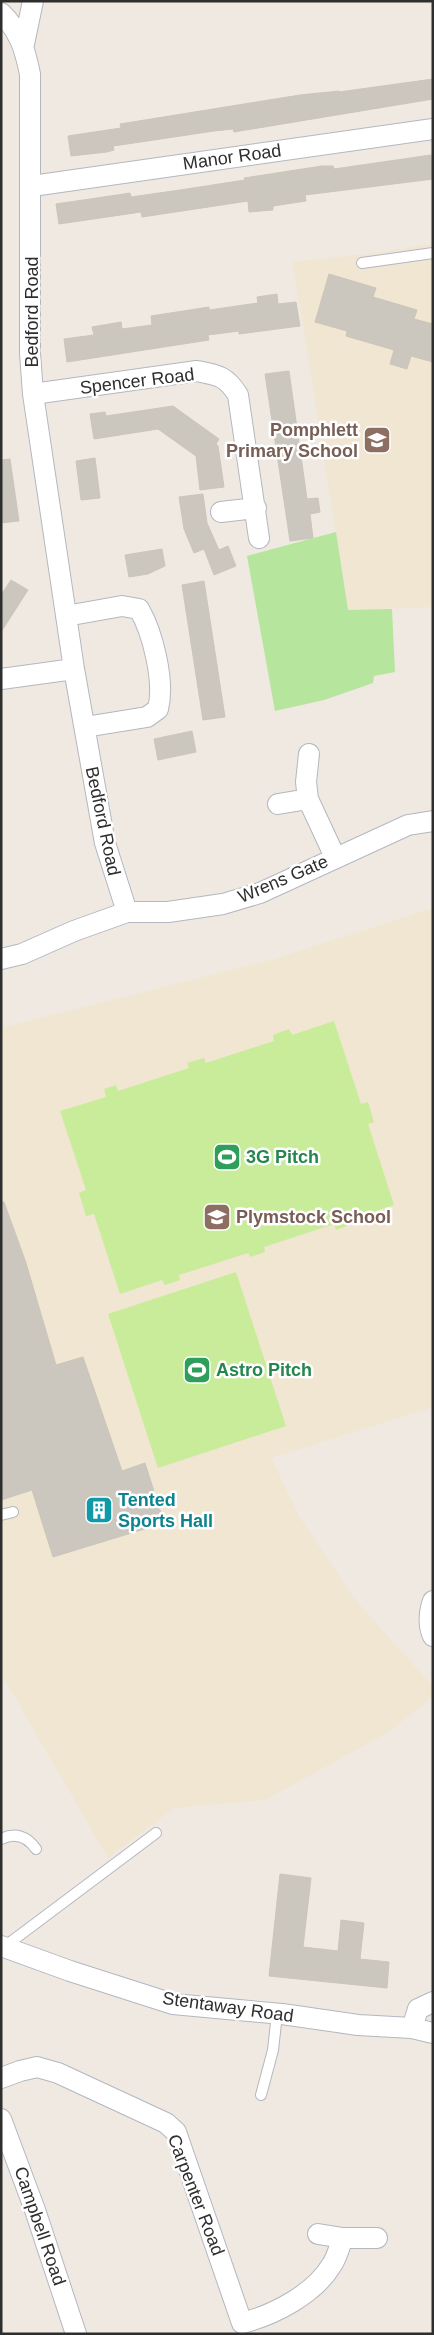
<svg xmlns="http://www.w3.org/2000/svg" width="434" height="2335" viewBox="0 0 434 2335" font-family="Helvetica,sans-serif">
<rect width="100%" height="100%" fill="#efe9e1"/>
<path fill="#f0e6d1" d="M433,244V607L348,610L293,262L368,254Z
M433,908V1407L271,1458L300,1518L353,1597L433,1687V1697L385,1734L265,1800L174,1808L108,1858L1,1673V1028L275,959Z"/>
<path fill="#b6e59e" d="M336,532L348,610L392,609L395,672L374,676L373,683L324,700L275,711L247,556Z"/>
<path fill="#c9ec9a" d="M334,1021L361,1104L368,1102L374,1122L368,1124L394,1205L351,1219L352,1224L336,1230L334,1224L264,1247L265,1252L250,1257L248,1253L179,1275L180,1280L165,1285L162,1280L120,1294L94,1214L86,1216L79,1193L86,1190L60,1111L106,1097L104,1089L116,1085L118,1091L189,1068L187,1063L204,1058L206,1063L274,1041L273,1035L289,1029L292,1035Z
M236,1272L286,1426L158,1468L108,1314Z"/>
<path fill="#cbc7bf" stroke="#cbc5ba" d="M433,79V99L234,132L233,129L214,131L127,144L113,146L114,150L107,152L71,156L68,136L121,128L120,124L300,95L339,91V92Z
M431,155L433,179L305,195L306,201L273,206V210L249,212L248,201L142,217L141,212L59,224L56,204L124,194L130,193L131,197L180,190L245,180L244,178L322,166H333L334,169Z
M329,274L376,288L373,297L417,310L414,319L433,324V362L411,356L407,369L390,364L394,350L346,336L347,331L315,322Z
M277,294L278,304L296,302L300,326L239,334V331L208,335L209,340L67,362L64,339L94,335L92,327L121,322L122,329L152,325L151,316L209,307V310L258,303L257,297Z
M289,371L307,499L318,498L320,512L310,514L313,538L290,541L265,374Z
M173,406L219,439L216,444L218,446L224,487L200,490L196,456L158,429L94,439L90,414L105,412L106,416Z
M95,458L100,498L81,500L76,461Z
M10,459L19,521L1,523V460Z
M203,494L207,523L219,550L228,546L236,566L214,575L204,549L194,553L184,529L179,497Z
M162,549L165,566L148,574L129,577L125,555Z
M11,580L28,590L1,632V595Z
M204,581L225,717L203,720L182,585Z
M192,731L196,752L158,760L154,739Z
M1,1202H4L26,1263L56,1365L83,1357L122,1471L145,1463L164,1523L53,1557L32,1490L1,1500Z
M280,1874L311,1878L303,1947L338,1951L341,1920L364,1923L360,1959L389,1962L387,1988L269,1976Z"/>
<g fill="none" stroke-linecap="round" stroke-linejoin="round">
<g stroke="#b4b7c1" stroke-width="12">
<path id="service" d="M362,263L433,253
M1,1515L13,1512
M1,1839C15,1832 27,1836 36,1849
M4,1947L156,1833
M261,2095L273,2050L277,2014"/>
</g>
<g stroke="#b4b7c1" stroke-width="22">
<path id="minor" d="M1,13C20,31 25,50 30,74V353L33,394L74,669L105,843L127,912
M24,44L33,1
M32,186L433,129
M33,394L197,371C218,375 226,376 238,395L259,538
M221,512L256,508
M66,616L122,606L139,609C153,633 165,682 158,709L147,717L85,727
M1,679L74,669
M309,754L306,782L308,799L335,857
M278,804L308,799
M1,959L22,954L74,931L127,912H168L223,904L260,893L408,825L433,821
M433,1601C429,1612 428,1626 433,1636
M1,1946L70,1971L173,2004L282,2014L358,2025L412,2028L433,2033
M412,2028L418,2009L433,2002
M1,2078L20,2071L37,2067L58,2073L166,2123L176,2132L242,2323
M1,2119L35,2210L76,2334
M318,2234L343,2238
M242,2323C274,2315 314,2294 331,2266C337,2258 339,2247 343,2238H377"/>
</g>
<use href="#service" stroke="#fff" stroke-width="10"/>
<use href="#minor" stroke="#fff" stroke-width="20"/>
</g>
<defs>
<g id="school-square" transform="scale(1.4375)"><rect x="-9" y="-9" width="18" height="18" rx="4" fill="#8d6e63" stroke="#fff"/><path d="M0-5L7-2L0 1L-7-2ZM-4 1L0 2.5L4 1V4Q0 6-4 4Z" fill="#fff"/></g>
<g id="stadium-square" transform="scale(1.4375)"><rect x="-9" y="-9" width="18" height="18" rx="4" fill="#2e9e5b" stroke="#fff"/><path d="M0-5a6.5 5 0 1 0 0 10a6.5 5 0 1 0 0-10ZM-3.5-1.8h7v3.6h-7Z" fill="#fff"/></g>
<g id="building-square" transform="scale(1.4375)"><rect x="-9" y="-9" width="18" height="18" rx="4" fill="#0f9aa8" stroke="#fff"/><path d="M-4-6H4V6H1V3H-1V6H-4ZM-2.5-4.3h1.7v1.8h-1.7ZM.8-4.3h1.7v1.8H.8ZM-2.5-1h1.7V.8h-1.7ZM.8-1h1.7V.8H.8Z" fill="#fff"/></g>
</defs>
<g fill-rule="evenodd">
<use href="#school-square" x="377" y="440"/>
<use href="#stadium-square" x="227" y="1157"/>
<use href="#school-square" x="217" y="1217"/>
<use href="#stadium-square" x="197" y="1370"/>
<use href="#building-square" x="99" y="1510"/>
</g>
<g text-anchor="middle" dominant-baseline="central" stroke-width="5" stroke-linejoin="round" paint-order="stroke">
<g font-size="18" fill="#2e2e2e" stroke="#fff">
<text transform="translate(232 157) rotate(-8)">Manor Road</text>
<text transform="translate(32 312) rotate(-90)">Bedford Road</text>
<text transform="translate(137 381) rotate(-7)">Spencer Road</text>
<text transform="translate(103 821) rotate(78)">Bedford Road</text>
<text transform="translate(283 879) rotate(-23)">Wrens Gate</text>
<text transform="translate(228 2007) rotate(8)">Stentaway Road</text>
<text transform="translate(196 2195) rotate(69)">Carpenter Road</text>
<text transform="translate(40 2226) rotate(71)">Campbell Road</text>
</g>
<g font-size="18" font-weight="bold" fill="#785e54" stroke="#fff" text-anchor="end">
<text x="358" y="430">Pomphlett<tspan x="358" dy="21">Primary School</tspan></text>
<text x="236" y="1217" text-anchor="start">Plymstock School</text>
</g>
<g font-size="18" font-weight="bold" fill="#27864d" stroke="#fff" text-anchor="start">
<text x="246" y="1157">3G Pitch</text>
<text x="216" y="1370">Astro Pitch</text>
</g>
<g font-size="18" font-weight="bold" fill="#0d838f" stroke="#fff" text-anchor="start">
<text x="118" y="1500">Tented<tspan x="118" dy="21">Sports Hall</tspan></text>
</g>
</g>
<rect width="434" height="2335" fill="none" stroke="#2e2e2e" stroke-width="5"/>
</svg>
